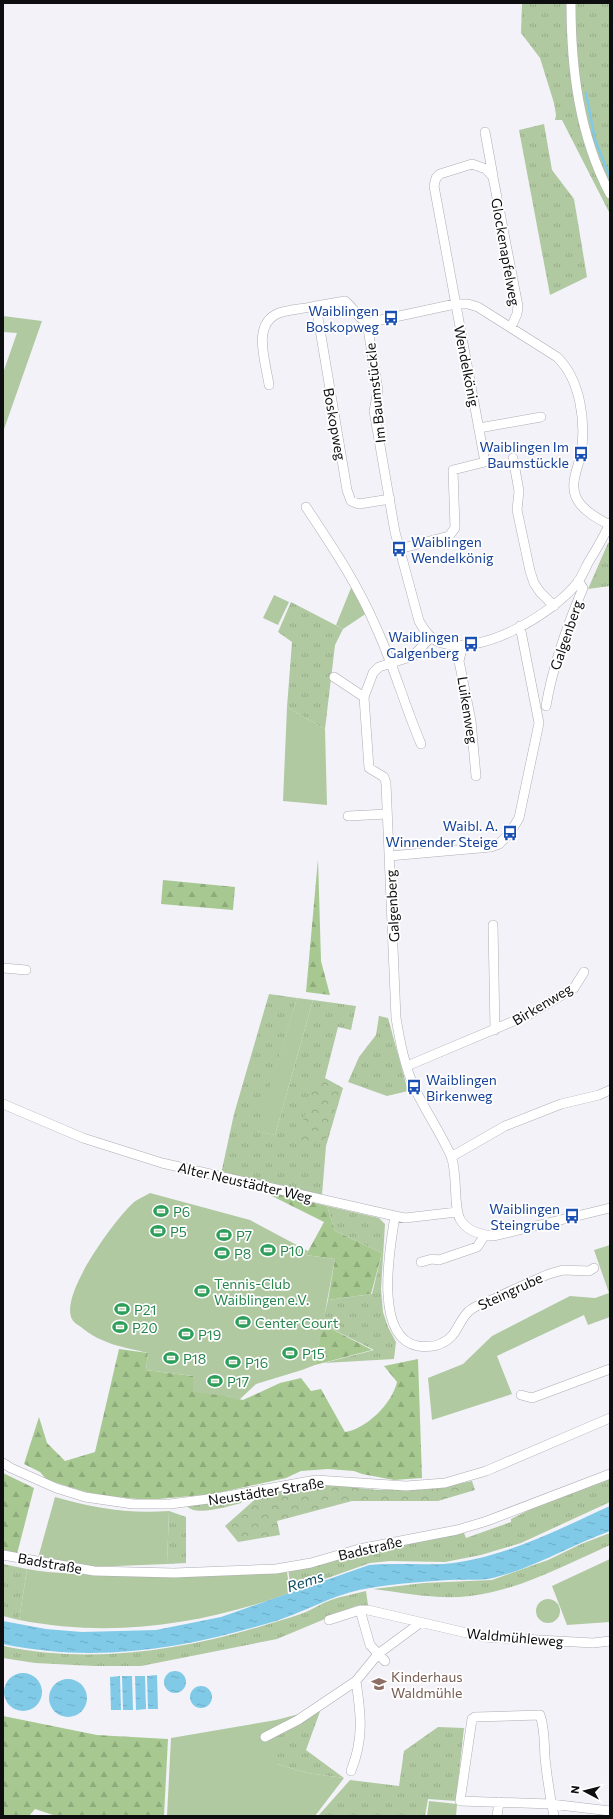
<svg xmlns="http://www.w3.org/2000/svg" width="613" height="1819" viewBox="0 0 613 1819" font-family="Commissioner,sans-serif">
<defs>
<pattern id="grass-tufts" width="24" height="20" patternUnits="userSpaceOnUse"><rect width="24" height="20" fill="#b0c9a1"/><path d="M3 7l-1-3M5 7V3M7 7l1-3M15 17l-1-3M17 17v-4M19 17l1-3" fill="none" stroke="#96ab8a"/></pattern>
<pattern id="forest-firs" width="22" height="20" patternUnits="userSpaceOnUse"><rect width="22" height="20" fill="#a7c991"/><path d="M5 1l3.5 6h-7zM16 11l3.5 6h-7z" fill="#8fab7c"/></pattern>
<pattern id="park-crowns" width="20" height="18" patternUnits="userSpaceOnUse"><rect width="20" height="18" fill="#b0c9a1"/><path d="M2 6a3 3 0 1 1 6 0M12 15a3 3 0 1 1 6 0" fill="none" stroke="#96ab8a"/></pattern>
<pattern id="water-ripples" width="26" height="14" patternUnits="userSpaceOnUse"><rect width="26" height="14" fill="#80cae8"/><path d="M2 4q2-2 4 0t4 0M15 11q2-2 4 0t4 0" fill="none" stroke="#6dacc6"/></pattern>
</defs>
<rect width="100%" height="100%" fill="#f3f2f9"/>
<path fill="url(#grass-tufts)" d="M522,3H610V214L562,120H555L556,115L554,103L540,58L521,33Z
M544,124L552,170L574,199L587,277L550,295L519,130Z
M610,542V586L588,589L608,543Z
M291,602L343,629L335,645L325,729L287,707L292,642L278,632Z
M269,994L297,998L257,1131L275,1135L313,1000L356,1006L351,1030L338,1027L325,1078L343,1088L326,1146L322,1195L221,1174L234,1114Z
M379,1016L388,1018L408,1091L387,1096L348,1082L359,1057L376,1035Z
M327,1206L379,1218L385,1224L381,1289L383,1312L388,1327L396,1342L394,1359L324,1363L374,1350L322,1324L328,1300L372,1294L382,1253L335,1231Z
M610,1478V1502L521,1543L481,1555L445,1562L390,1561L370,1563L291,1591L288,1568C346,1554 404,1541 464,1533L466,1538L511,1522V1519L543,1503Z
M243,1498L241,1503C230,1506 195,1517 187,1506Z
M169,1511L186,1517V1563L167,1564Z
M610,1533V1545C565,1565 520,1590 470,1596C438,1600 405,1593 373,1589L424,1583L492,1580L548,1560L581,1544Z
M3,1564L27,1569L19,1620L3,1616Z
M366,1591L368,1605L356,1606L277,1639L141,1666H94L35,1663L3,1658V1646C93,1665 188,1650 275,1622C285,1619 296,1616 306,1612C315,1608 322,1603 331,1600C342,1596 355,1594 366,1591Z
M322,1706L306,1750L344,1778L307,1773L277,1764V1729Z
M438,1727L464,1728L456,1801L428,1799L425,1816H318L350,1780L399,1786L404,1751Z"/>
<path fill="url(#forest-firs)" d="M318,859L321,961L330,995L306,992Z
M163,880L235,887L233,910L161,904Z
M260,1190L327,1206L335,1231L382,1253L371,1294L328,1300L335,1259L306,1255L324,1222Z
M322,1324L372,1350L315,1365Z
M119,1349L148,1353L146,1370L193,1376L226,1396L243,1400L280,1383L301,1378L311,1391L321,1389L345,1432C366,1429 392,1404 397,1382L384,1366L418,1359L422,1478L394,1480L362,1474L354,1471L328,1469L301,1471L286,1478L213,1494L148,1500L106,1496L86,1492L47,1480L40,1472L24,1464L39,1417L47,1443L65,1461L95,1452Z
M3,1473L34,1488L17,1554L3,1550Z
M3,1716L97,1735L168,1739L164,1816H56L35,1809L29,1816H3Z"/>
<path fill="url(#park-crowns)" d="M316,1076L341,1090L324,1145L298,1139Z
M472,1481L475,1490L438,1501H352L277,1521L280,1535L238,1542L225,1526L260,1495L321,1484L378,1490L433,1489Z"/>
<path fill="#b0c9a1" d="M3,316L42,321L3,432V373L17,333L3,332Z
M353,583L367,613L343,629L336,625Z
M274,595L289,602L278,625L263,618Z
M287,707L325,729L327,805L283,801Z
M297,998L313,1000L275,1135L256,1131Z
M150,1193L250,1220L308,1251L306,1255L335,1259L315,1365L302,1370L256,1384L239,1400L226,1396L193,1392V1376L146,1370L148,1353C123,1347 101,1344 81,1327C78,1325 73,1322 72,1319C59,1295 115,1219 134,1202C138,1199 145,1196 150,1193Z
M610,1245V1317L588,1325L584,1315L497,1356L512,1394L432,1420L428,1378L463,1364L492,1336L570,1296L595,1298L609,1293L594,1250Z
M55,1497C95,1508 126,1514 169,1511L167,1564L92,1567L38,1558Z
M610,1559V1622L567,1625L552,1586Z
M27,1569C55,1574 84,1574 112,1575C170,1576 229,1576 287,1572L290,1593C202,1625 112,1638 19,1620Z
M536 1611a12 12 0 1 1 24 0a12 12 0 1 1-24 0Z
M303,1713L277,1729V1764L307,1773L344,1778L315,1816H167L171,1738L276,1720Z
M429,1801L457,1804L456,1816H427Z"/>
<path fill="url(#water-ripples)" d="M610,1506V1531C571,1545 534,1568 493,1578C480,1581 463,1579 449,1580C419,1582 388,1584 359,1590C331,1596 306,1611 279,1620C187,1648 99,1664 3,1644V1621L46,1629L82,1632L156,1630L221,1617L369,1565C394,1563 418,1565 443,1564C500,1560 559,1529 610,1506Z
M164 1682a11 11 0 1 1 22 0a11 11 0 1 1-22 0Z
M4 1692a19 19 0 1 1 38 0a19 19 0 1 1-38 0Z
M157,1675L158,1709H148L147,1676Z
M120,1676L121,1710H111L110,1677Z
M122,1676H132L133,1710H123Z
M135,1676H145L146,1709L136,1710Z
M49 1698a19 19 0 1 1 38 0a19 19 0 1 1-38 0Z
M190 1697a11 11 0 1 1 22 0a11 11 0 1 1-22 0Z"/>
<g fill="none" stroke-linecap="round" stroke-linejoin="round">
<path stroke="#80cae8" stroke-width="2.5" d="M586,93L595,140L610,177"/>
<g stroke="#aeadb3" stroke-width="10">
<path id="minor" d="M571,3C571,69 579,135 610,194
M485,132L493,176
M367,323L378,390L374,411L395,532L419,621C424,630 430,639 439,642C480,658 554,613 578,582C582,576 585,569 588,563C596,550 604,537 610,523
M367,323L455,304H468L478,307L557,357C581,380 586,423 581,454C578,468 569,485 577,499C583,511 598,519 610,525
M367,323C356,316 355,309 345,301L316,306L347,490L351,501L359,504L390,499
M269,385C266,362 251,324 279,313C290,309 304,309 316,306
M479,428L541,417
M513,458L519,491L517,510L530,571L534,583L540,592L554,606
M306,507C331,545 357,583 375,625C393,663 404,704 421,744
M399,549L449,536L455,528L453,470L485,462L434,186L436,178L440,174L472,164L486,169L493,177L518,306L517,314L511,327
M431,637L413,656L379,667L373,673L364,697L369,768L384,777L386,783L396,1018C400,1042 405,1069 416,1091C427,1113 441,1134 451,1156C458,1174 453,1206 460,1219C467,1232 481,1235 494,1236L610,1208
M463,645L459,661L471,721L476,776
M334,677L364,697
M546,706C553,664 567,626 583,588L578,581
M348,816L387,814
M389,856L491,847L499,844L510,833L519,818L539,723L520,626
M493,925L495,1030
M3,968L26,970
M407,1066L528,1015L574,988L584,972
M3,1104L83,1138L162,1163L395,1216L405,1218L457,1212
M451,1157L505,1126L561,1104L599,1095L610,1090
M395,1216C390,1247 373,1338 418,1346C426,1347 435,1347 442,1343C457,1337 458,1321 469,1311C476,1305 486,1302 494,1299C512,1290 531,1282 549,1274L563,1270L589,1271L594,1268
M421,1262L432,1259L439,1260L477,1247L485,1235
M521,1395L532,1398L610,1369
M3,1463L11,1468L56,1488L85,1497L133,1504H170L216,1498L316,1480L406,1486L445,1483L486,1471L610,1418
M3,1555L94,1571L174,1573L276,1569L311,1563L359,1549L457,1530L487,1521L610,1474
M360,1610L370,1645L385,1661
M329,1620L360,1610H368L484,1637L593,1643L610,1641
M265,1737L298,1720L356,1681L378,1654L420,1623
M351,1771C364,1738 361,1715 356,1681
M497,1816L499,1802
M554,1816C550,1797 547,1777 545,1758C544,1743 545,1729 540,1715L475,1717L472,1719L460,1801L551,1804L610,1811"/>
</g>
<use href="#minor" stroke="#fff" stroke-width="9"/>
</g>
<defs>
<g id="bus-bare" transform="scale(1.2)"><path d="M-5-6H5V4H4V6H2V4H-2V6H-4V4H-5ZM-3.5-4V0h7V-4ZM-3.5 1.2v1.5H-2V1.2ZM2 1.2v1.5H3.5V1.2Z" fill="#1a4fb4" stroke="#fff" stroke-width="2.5" paint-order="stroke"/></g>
<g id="stadium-bare" transform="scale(1.2)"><path d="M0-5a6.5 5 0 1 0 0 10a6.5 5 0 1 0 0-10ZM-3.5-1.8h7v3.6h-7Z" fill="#2e9e5b" stroke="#fff" stroke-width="2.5" paint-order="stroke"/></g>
<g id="school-bare" transform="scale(1.2)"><path d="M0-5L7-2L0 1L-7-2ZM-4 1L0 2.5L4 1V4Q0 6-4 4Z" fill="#8d6e63" stroke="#fff" stroke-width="2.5" paint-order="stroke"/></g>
</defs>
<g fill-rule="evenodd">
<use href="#bus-bare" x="391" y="318"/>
<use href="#bus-bare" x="581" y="454"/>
<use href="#bus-bare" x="399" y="549"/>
<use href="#bus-bare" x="471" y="644"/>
<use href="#bus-bare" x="510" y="833"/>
<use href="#bus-bare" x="414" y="1087"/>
<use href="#stadium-bare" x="161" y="1211"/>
<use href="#bus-bare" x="572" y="1216"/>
<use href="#stadium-bare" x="158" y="1231"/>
<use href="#stadium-bare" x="224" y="1235"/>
<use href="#stadium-bare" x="268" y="1250"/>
<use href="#stadium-bare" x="222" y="1253"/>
<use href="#stadium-bare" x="202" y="1291"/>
<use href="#stadium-bare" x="122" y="1309"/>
<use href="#stadium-bare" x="243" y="1322"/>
<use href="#stadium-bare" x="120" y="1327"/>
<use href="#stadium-bare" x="186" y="1334"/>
<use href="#stadium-bare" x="290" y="1353"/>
<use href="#stadium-bare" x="171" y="1358"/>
<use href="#stadium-bare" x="233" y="1362"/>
<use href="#stadium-bare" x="215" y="1381"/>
<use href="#school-bare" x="379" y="1684"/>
</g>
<g text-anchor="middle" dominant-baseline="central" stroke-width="3.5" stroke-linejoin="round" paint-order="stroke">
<g font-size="14" fill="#0e0d10" stroke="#fff">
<text transform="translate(506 252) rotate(80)">Glockenapfelweg</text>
<text transform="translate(467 366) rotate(79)">Wendelkönig</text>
<text transform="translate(375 393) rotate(-96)">Im Baumstückle</text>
<text transform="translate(335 424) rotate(80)">Boskopweg</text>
<text transform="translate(566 635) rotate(-71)">Galgenberg</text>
<text transform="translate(468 710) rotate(81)">Luikenweg</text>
<text transform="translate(392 906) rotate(-93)">Galgenberg</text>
<text transform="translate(542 1004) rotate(-31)">Birkenweg</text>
<text transform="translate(245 1182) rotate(13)">Alter Neustädter Weg</text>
<text transform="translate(510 1291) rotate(-25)">Steingrube</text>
<text transform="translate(266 1491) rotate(-9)">Neustädter Straße</text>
<text transform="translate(370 1548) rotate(-13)">Badstraße</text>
<text transform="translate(50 1563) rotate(10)">Badstraße</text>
<text transform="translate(515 1637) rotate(5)">Waldmühleweg</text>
</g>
<g font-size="14" fill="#164399" stroke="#fff" text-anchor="end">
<text x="379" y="310">Waiblingen<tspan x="379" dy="16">Boskopweg</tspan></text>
<text x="569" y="446">Waiblingen Im<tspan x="569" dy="16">Baumstückle</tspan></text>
<text x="411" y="541" text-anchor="start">Waiblingen<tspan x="411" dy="16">Wendelkönig</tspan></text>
<text x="459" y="636">Waiblingen<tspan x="459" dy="16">Galgenberg</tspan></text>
<text x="498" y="825">Waibl. A.<tspan x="498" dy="16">Winnender Steige</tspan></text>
<text x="426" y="1079" text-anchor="start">Waiblingen<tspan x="426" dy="16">Birkenweg</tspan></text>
<text x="560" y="1208">Waiblingen<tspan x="560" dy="16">Steingrube</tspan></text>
</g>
<g font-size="14" fill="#27864d" stroke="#fff" text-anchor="start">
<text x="173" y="1211">P6</text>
<text x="170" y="1231">P5</text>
<text x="236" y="1235">P7</text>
<text x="280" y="1250">P10</text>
<text x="234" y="1253">P8</text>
<text x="214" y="1283">Tennis-Club<tspan x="214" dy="16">Waiblingen e.V.</tspan></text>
<text x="134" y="1309">P21</text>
<text x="255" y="1322">Center Court</text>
<text x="132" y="1327">P20</text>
<text x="198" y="1334">P19</text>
<text x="302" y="1353">P15</text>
<text x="183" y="1358">P18</text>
<text x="245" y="1362">P16</text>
<text x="227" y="1381">P17</text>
</g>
<g font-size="14" fill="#785e54" stroke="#fff" text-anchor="start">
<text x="391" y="1676">Kinderhaus<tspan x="391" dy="16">Waldmühle</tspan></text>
</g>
<g font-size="15" font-style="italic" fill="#0e4d62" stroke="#fff">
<text transform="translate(305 1581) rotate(-18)">Rems</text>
</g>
</g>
<rect width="613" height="1819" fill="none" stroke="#0e0d10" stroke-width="8"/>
<g transform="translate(585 1791) rotate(277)" stroke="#ffffff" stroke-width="3" paint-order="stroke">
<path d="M0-3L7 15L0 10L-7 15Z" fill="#0e0d10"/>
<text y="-6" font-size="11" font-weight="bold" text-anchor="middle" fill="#0e0d10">N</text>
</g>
</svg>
